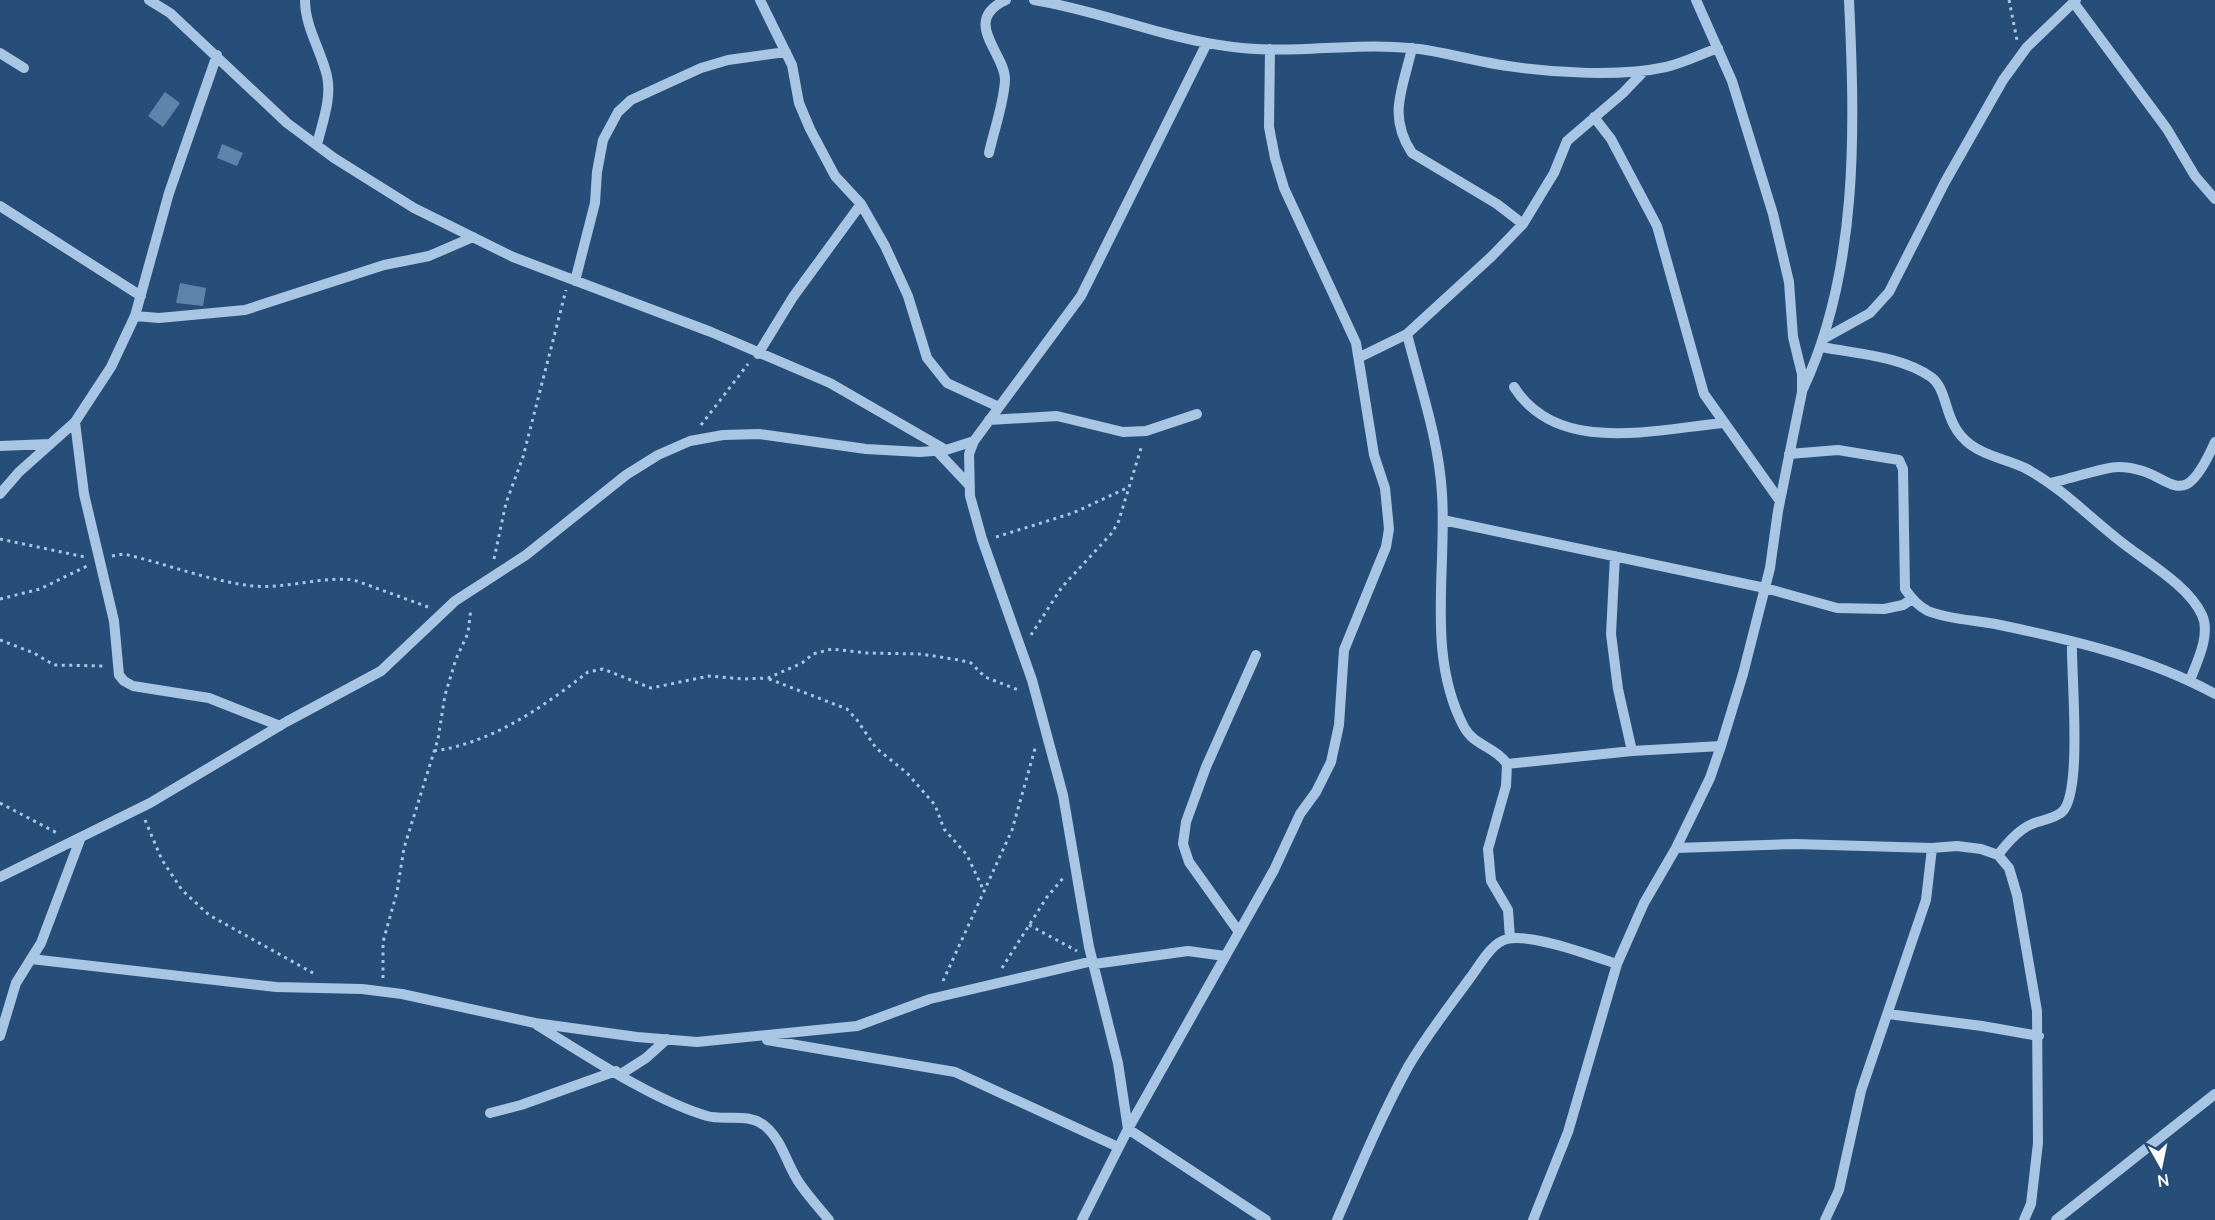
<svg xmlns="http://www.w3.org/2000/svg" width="2215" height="1220" viewBox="0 0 2215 1220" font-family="Manrope,sans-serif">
<rect width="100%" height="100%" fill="#264e79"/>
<path fill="#5e84ab" d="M165,92L180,103L163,127L148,116Z
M222,144L243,153L237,166L217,158Z
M180,283L206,288L203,306L176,303Z"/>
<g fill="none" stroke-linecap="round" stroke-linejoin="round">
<path stroke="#a8c6e3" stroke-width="3" stroke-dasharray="3 4.5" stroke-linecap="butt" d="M2009,0L2017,40
M701,425L748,364
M996,537L1073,513L1129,487
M0,539L85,557
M112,556L124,554C167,564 209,581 253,586C287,589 322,576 354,580L428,607
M494,559L506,503L523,457L566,290
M0,599L40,589L87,566
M1031,635L1062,587L1111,534L1118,523L1142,445
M0,640L34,653L54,665L104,666
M769,679L847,709L857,720L876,748L907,773L935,805L944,829L967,855L983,889
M434,751C492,743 543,707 588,672L603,669L651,688L709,676L743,679L768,678L802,663L813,654L832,649L867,653L921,654L959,660L971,663L985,677L1021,691
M0,803L59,834
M145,820L162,860L182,890L209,915L313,973
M1029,925L1077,951
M1002,968L1047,897L1064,877
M383,978V942L397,892L404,848L438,739L445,695L456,659L468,633L471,608
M943,981L1012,830L1036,745"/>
<path stroke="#a8c6e3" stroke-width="10" d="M149,0L170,13L287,123L334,158L414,208L513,257L711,332L830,383L946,450
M305,0C305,27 321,50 327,76C332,99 322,123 317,145
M760,0L792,65L799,103L810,129L835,176L861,204L885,246L908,296L927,358L947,383L999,407
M1034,0C1102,11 1165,39 1233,47C1295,55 1357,41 1419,49C1449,53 1478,62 1508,66C1555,73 1620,77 1666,67C1684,63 1701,54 1718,48
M2074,3L2167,129L2195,176L2215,199
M1207,43L1081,296L974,441L969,454L970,496L982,539L1032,680L1063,795L1089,947L1118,1063L1128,1129L1266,1220
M1412,48C1403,89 1387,115 1412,153L1497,204L1523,224
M0,53L24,68
M1594,117L1611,139L1657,226L1704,394L1780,501
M989,153C994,130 1004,103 1005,80C1006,54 960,21 1006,0
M0,206L141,296
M575,281L595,203L597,172L603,140L618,112L631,100L701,68L728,60L786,52
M135,316L159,318L245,310L384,265L429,256L473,237
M1407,334C1420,386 1439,440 1442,494C1447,570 1426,656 1464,727C1474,746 1496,747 1507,764L1506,786L1488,849L1491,881L1508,910L1510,938
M1825,338L1870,313L1889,292L1945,182L2003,80L2027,47L2076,0
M1822,347C1857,354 1901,356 1931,377C1950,391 1942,424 1971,445C1987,457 2007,459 2025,468C2059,486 2085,513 2115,537C2141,559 2188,584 2202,615C2211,634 2197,662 2190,680
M758,354L793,297L861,204
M1360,357L1407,334L1492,256L1523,224L1554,173L1567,141L1623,93L1644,71
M1514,387C1558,456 1655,429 1724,423
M1803,389C1859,270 1855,128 1849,0
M989,420L1057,416L1123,432L1146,431L1197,414
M75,422L84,494L114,621L119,675L124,681L133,686L209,698L280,726
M0,446L49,444
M937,451L969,485
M1789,454L1838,450L1899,460L1903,469L1905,589C1911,598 1918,606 1928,611C1949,620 1978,620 2000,625C2072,640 2150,658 2215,694
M2050,483C2067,480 2104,467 2118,467C2173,467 2179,523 2215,442
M0,494L19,472L75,422L111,367L135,316L169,193L217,55
M1443,520L1765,588L1837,608L1884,609L1903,605L1912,599
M1615,556L1611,634L1618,689L1632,751
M1507,764L1632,751L1721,746
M1676,848L1795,844L1932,848L1957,846L1981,849L1998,855L2009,868L2017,895L2037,1011L2038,1143L2031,1204L2024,1220
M1998,855C2007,843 2018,830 2032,824C2041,820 2054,819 2062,812C2083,793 2071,675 2072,643
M0,877L150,803L286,722L381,671L455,601L526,555L626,475L658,455L690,441L723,435L759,434L866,449L920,452L946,450L974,441
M1239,932L1189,862L1183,844L1186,822L1206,767L1256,655
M31,959L276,987L362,989L402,994L535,1023L637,1037L697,1042L857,1026L930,999L1093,961
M1094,964L1188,951L1225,956
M1888,1014L1982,1026L2039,1036
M537,1025C586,1055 653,1100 707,1116C725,1121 748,1112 765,1126C783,1141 787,1166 800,1184C809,1197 819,1208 829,1220
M0,1036L16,983L41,943L81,837
M767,1040L955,1072L1118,1147
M621,1074L646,1058L667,1039
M490,1113L521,1105L616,1071
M1082,1220L1128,1129L1274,870L1300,814L1316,792L1331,762L1339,725L1344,650L1386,547L1389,529L1385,488L1374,455L1356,343L1284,188L1275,158L1269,127L1270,49
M1337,1220C1359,1169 1381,1116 1408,1067C1426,1036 1449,1007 1470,978C1480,965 1491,943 1507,939C1531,933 1593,956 1617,964
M1533,1220L1568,1132L1617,964L1644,903L1676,848L1710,778L1721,746L1743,674L1770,568L1778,511L1802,392V374L1793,337L1789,282L1773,214L1732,81L1696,0
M1825,1220L1839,1190L1861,1091L1926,900L1932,848
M2056,1220L2215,1094"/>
</g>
<g transform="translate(2161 1166) rotate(171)" stroke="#264e79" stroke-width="4.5" paint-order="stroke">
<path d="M0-4.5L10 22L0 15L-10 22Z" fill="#ffffff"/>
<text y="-9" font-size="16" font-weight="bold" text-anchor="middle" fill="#ffffff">N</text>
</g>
</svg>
